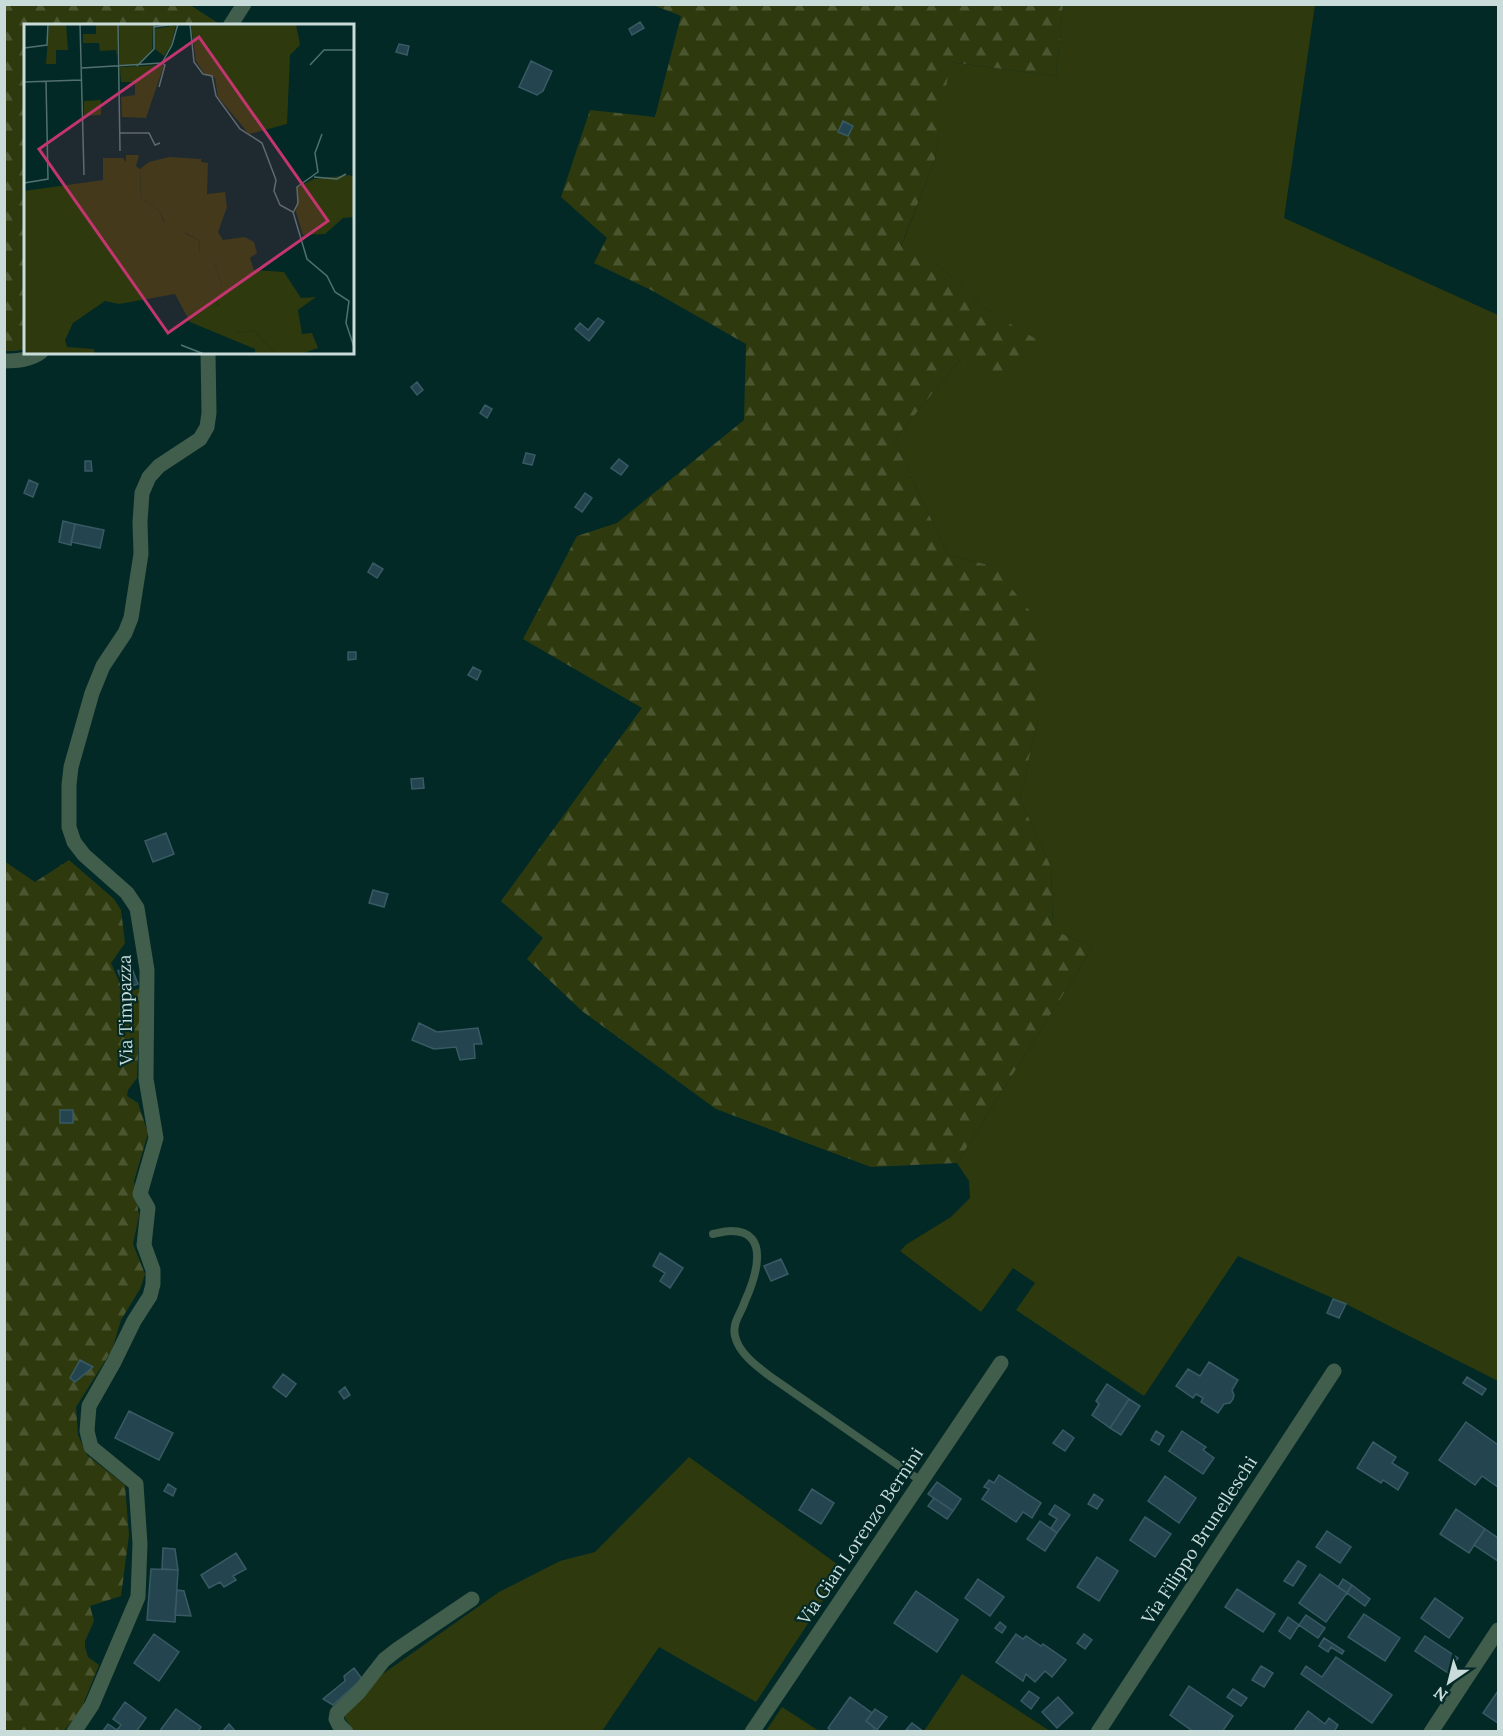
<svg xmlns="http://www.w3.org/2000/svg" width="1503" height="1736" viewBox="0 0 1503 1736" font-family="Lora,serif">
<defs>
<pattern id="forest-firs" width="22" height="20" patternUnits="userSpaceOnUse" patternTransform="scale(1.5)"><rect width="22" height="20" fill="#2e3a0e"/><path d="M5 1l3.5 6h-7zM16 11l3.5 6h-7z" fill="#4b5630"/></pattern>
</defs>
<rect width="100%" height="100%" fill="#022926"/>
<path fill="#2e3a0e" d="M1063,5H1315L1284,218L1498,315V1381L1346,1304L1238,1256L1144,1396L1016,1310L1035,1283L1013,1268L981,1312L900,1251L907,1244L951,1217L970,1198L969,1181L957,1163L1093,947L1053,930L1051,867L1020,799L1038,718L993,566L948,555L894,440L960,360L1040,342L987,310L936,263L901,247L935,159L949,62L1056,76Z
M689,1457L844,1569L756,1702L659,1647L602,1731H363L353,1730L343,1715L377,1678L499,1592L560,1561L595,1552Z
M962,1674L1050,1731H924Z
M782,1707L819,1731H766Z"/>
<path fill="url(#forest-firs)" d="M4,5H190L218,23L217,26H26V349L15,351H4Z
M653,5H1063L1056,76L950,62L935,159L901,246L936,263L987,310L1041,342L998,379L960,360L894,440L948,555L993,566L1029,610L1043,642L1038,718L1020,799L1051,867L1053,930L1093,947L957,1163L871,1167L716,1109L582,1011L527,959L543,938L501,901L642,708L523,639L577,536L617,523L744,420L746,344L651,290L594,263L607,238L561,197L590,110L655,117L681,16Z
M69,860L114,899L121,910L125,943L111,963L124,993L141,988L137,1078L128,1090L127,1096L138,1103L148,1133L134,1181L139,1216L133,1244L145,1274L140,1289L121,1320L112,1350L76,1407L78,1435L87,1455L125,1485L129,1535L121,1596L90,1606L94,1621L85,1641V1647L88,1657L99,1665L80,1712L64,1731H5L4,861L35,882Z"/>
<path fill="#24454f" stroke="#395a65" stroke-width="1.5" d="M640,22L644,28L632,35L629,29Z
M399,44L409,46L407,55L396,52Z
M531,61L552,71L543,91L537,95L519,87Z
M843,121L853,126L848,136L838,132Z
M598,318L604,322L589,341L575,329L580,323L588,330Z
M417,382L423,390L417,395L411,387Z
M485,405L492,409L487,418L480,413Z
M526,453L535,455L532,465L523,463Z
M619,459L628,466L621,475L611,468Z
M85,461H91L92,471H85Z
M29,480L38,484L33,497L24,493Z
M585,493L592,498L582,512L575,507Z
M63,521L75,524L71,545L59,542Z
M75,524L104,530L100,548L71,542Z
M373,563L383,569L377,578L368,572Z
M348,652H356V659L348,660Z
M473,667L481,671L477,680L468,675Z
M423,778L424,788L412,789L411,779Z
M166,833L174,854L153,862L145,841Z
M373,890L388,894L384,907L369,903Z
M131,966L138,984L125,988L118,971Z
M419,1023L437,1032L478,1028L482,1044H474L475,1058L460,1060L456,1047L434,1049L412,1040Z
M60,1110H73V1123H60Z
M660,1253L683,1268L670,1288L660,1281L665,1273L653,1266Z
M781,1259L788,1274L771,1281L764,1266Z
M1333,1299L1346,1304L1339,1318L1327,1313Z
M80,1360L93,1367L75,1382L70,1378Z
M1209,1362L1238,1380L1232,1390L1234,1395L1233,1399L1230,1403L1224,1404L1218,1413L1201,1402L1203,1398L1196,1394L1193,1398L1176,1386L1188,1369L1200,1376Z
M283,1374L296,1384L286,1397L273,1387Z
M1467,1377L1486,1389L1482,1395L1463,1383Z
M1107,1384L1129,1399L1110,1428L1092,1415L1099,1404L1096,1401Z
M345,1387L350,1395L344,1399L339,1392Z
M1129,1399L1140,1406L1121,1435L1110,1428Z
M129,1411L173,1433L159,1460L115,1438Z
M1466,1422L1498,1445V1487L1482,1476L1475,1485L1439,1460Z
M1063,1430L1074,1438L1065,1451L1053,1443Z
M1156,1431L1164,1436L1159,1445L1151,1440Z
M1182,1431L1206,1447L1203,1450L1214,1458L1203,1474L1169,1451Z
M1373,1442L1396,1457L1392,1463L1408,1473L1398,1490L1383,1480L1381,1483L1357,1468Z
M999,1475L1041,1503L1032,1518L1023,1512L1016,1522L982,1499L989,1489L984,1487L989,1480L994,1483Z
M1165,1476L1196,1498L1179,1523L1148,1501Z
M937,1482L961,1499L953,1511L928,1494Z
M168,1484L176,1489L173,1496L164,1491Z
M812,1489L834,1503L821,1524L799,1510Z
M1094,1494L1103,1500L1097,1509L1088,1504Z
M934,1498L953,1511L947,1519L928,1506Z
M1055,1505L1070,1515L1057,1533L1051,1528L1057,1519L1049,1514Z
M1456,1509L1485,1529L1469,1553L1440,1534Z
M1145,1517L1171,1534L1155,1557L1130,1540Z
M1040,1521L1057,1533L1045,1551L1027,1539Z
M1485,1529L1498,1538V1561L1474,1545Z
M1327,1531L1351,1547L1340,1563L1316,1547Z
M163,1548L175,1549L178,1570L162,1569Z
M236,1553L246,1569L233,1576L236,1580L224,1587L220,1582L209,1588L201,1575Z
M1097,1557L1118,1571L1099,1601L1077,1587Z
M1298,1561L1306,1566L1293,1586L1284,1581Z
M151,1569L178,1570L175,1622L147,1620Z
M1320,1574L1347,1593L1326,1622L1299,1603Z
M978,1579L1004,1597L990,1616L965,1598Z
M1343,1579L1352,1585L1347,1593L1338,1587Z
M1352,1585L1370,1599L1365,1606L1347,1593Z
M1237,1589L1275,1614L1263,1632L1225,1607Z
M177,1590L184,1591L191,1616L175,1615Z
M916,1591L958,1620L937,1652L894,1623Z
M1435,1598L1463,1618L1449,1638L1421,1618Z
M1364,1614L1400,1638L1385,1661L1348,1637Z
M1306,1615L1325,1628L1318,1638L1299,1625Z
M1288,1617L1299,1625L1290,1639L1279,1631Z
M1000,1622L1006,1627L1002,1633L995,1628Z
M154,1634L179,1652L159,1681L134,1663Z
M1016,1634L1023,1639L1026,1636L1041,1646L1043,1644L1066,1660L1052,1677L1045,1671L1035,1682L1026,1674L1023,1681L996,1662Z
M1084,1634L1092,1640L1085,1649L1077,1643Z
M1425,1636L1458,1658L1448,1673L1415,1651Z
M1324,1638L1344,1651L1342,1654L1331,1647L1328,1652L1319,1646Z
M1336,1657L1392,1695L1372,1723L1301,1674L1306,1666L1322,1677Z
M1261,1666L1273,1673L1264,1687L1252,1680Z
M354,1668L362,1679L333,1705L323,1699L345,1681L344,1676Z
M1189,1686L1233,1716L1222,1732H1194L1170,1715Z
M1233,1689L1247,1698L1241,1706L1227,1697Z
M1029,1691L1039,1698L1031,1709L1021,1701Z
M1498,1691V1723L1483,1713Z
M850,1697L872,1713L866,1721L875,1728L872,1732H833L828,1728Z
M1058,1697L1073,1713L1057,1728L1042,1712Z
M125,1702L146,1718L136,1732H120L117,1730L121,1725L113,1719Z
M176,1709L201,1727L198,1732H159Z
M875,1709L887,1717L877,1730L866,1721Z
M1308,1711L1325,1724L1329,1718L1338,1725L1334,1732H1293Z
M912,1723L924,1732L906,1730Z
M108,1724L117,1730L116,1732H102Z
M229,1724L236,1732H222Z"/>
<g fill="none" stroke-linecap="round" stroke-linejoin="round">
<path stroke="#415d4b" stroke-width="8" d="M713,1234C718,1233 725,1231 731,1231C772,1231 755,1279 745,1301C741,1314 732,1322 735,1336C739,1354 758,1367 771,1377L921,1481"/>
<path stroke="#415d4b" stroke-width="15" d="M230,26L244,4
M4,361C18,361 30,360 41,352
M74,1732L92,1705L138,1597L140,1544L136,1484L91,1447L87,1431L89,1406L114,1362L134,1321L150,1296L153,1284V1270L144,1245L148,1208L140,1194L156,1138L146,1079L147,970L137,908L127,893L84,855L74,842L69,827V785L71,767L92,693L103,666L125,633L131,618L141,554L140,522L142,493L149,477L159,466L200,439L207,427L209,413L208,352
M346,1732L339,1725L336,1719L337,1713L359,1692L384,1660L398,1649L472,1599
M752,1732L1001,1363
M1098,1732L1334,1371
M1431,1732L1498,1630"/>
</g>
<g text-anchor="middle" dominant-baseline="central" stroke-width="4.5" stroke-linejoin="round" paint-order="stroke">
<g font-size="18" fill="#c9dcda" stroke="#022926">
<text transform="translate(125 1010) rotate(-91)">Via Timpazza</text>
<text transform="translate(860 1536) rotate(-56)">Via Gian Lorenzo Bernini</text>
<text transform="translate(1199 1540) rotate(-57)">Via Filippo Brunelleschi</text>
</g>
</g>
<g transform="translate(24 24)">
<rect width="330" height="330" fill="#022926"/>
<path d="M25,0H42L44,26H32V40H22ZM94,0L93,33L92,26L76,27L75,19H59V10H72V1ZM129,0L128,26L114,40L96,42L95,1ZM152,1L147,21L140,32L131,25V5ZM140,41L122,94L98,93L97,73L111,71V58H97L96,43ZM77,76V91L60,92V77ZM102,131H115L112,142L116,145L117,178L123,177L136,188L140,198L176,217L175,230L168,238H190L198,261L193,280L204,290L213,309L229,306L252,330H231V325L166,298L151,270L95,280L81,277L49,299L41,316L43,323L70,325L71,330H0V167L79,156V134H99L102,138Z" fill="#2e3a0e"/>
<path d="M272,0L276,21L266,31L263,100L225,110L194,73L191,54L180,49L172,37L167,1ZM145,133L177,135V138L184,139L183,170L201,168L203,183L194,208L199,216L221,213L230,218L233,229L226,234L230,246L260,248L277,274L292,273L274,286L278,310L288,309L294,324L277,330H252L229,306L213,309L186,268L198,261L190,238H168L170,231L175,230L176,217L162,209L145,207L136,188L123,177L117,178L116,145L125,138ZM325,151L330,153V193L319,194L301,210L279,211L272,188L274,163L290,155Z" fill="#2e3a0e"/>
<path fill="none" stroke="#52716e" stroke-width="1.5" d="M56,0L60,151M94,0L96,127M166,0L170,38L179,50L188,52L192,72L216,105L238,119L252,156L250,167L256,181L269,188L283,235L303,252L311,268L325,277L322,299L330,323M130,3L151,0M0,24L23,21L24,0M138,39L148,21L154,0M286,41L300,26H330M113,42L130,25V0M58,44L138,39M0,58L57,56M135,63L141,41L138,39M96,109H125L131,121L136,119M290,153L313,155L322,150M0,159L24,155L22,57M269,189L274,179L273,163L294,148L291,129L298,110M157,321L180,330"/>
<path fill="#c3356e" fill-opacity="0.15" stroke="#c3356e" stroke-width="3" d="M175,13L304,197L144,309L15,125Z"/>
<rect width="330" height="330" fill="none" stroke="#c9dcda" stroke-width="3"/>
</g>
<rect width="1503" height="1736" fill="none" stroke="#c9dcda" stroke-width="12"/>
<g transform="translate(1449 1682) rotate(215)" stroke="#022926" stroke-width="4.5" paint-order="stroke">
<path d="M0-4.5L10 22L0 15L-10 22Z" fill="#c9dcda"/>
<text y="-9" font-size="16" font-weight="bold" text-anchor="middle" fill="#c9dcda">N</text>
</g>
</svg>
